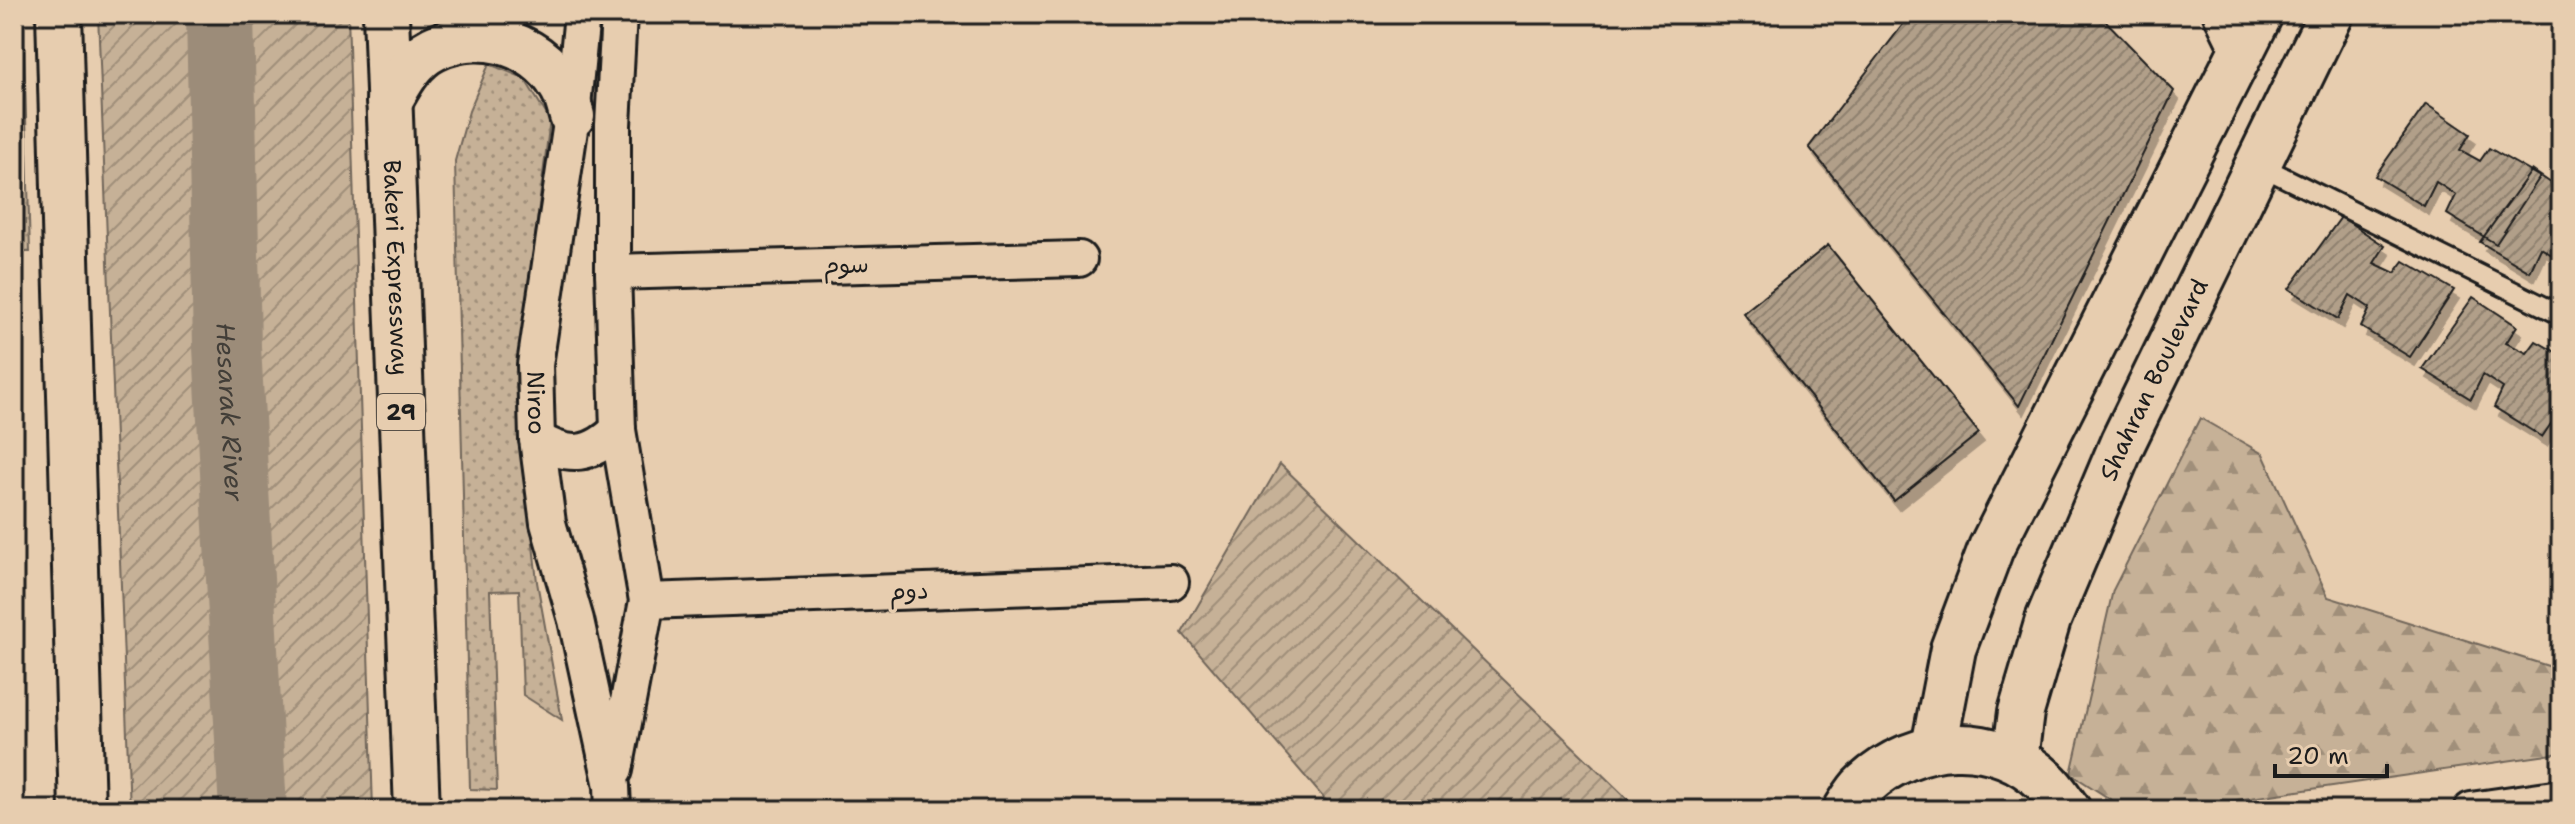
<svg xmlns="http://www.w3.org/2000/svg" width="2575" height="824" viewBox="0 0 2575 824" font-family="'Shantell Sans','Playpen Sans Arabic',sans-serif">
<defs>
<pattern id="grass-dots" width="8" height="8" patternUnits="userSpaceOnUse" patternTransform="scale(2)"><rect width="8" height="8" fill="#c6b197"/><path d="M2 2h.1M6 6h.1" fill="none" stroke="#a08f7a" stroke-width="1.8" stroke-linecap="round"/></pattern>
<pattern id="forest-firs" width="22" height="20" patternUnits="userSpaceOnUse" patternTransform="scale(2)"><rect width="22" height="20" fill="#c6b197"/><path d="M5 1l3.5 6h-7zM16 11l3.5 6h-7z" fill="#a08f7a"/></pattern>
<pattern id="garden-furrows" width="10" height="10" patternUnits="userSpaceOnUse" patternTransform="scale(2)"><rect width="10" height="10" fill="#c6b197"/><path d="M-1 1l2-2M0 10L10 0M9 11l2-2" fill="none" stroke="#a08f7a"/></pattern>
<pattern id="building-hatch" width="6" height="6" patternUnits="userSpaceOnUse" patternTransform="scale(2)"><rect width="6" height="6" fill="#b19f89"/><path d="M-1 1l2-2M0 6l6-6M5 7l2-2" fill="none" stroke="#8f816f"/></pattern>
<filter id="shadow"><feDropShadow dx="5" dy="9" stdDeviation="0" flood-color="#0004"/></filter>
</defs>
<rect width="100%" height="100%" fill="#e7cdaf"/>
<filter id="ink" filterUnits="userSpaceOnUse"><feTurbulence type="fractalNoise" baseFrequency=".0125" numOctaves="2"/><feDisplacementMap in="SourceGraphic" scale="16" xChannelSelector="R" yChannelSelector="G"/><feConvolveMatrix kernelMatrix="1 2 1 2 8 2 1 2 1" color-interpolation-filters="sRGB"/></filter>
<g filter="url(#ink)">
<path fill="url(#grass-dots)" stroke="#71665a" stroke-width="2" d="M14,14H23L30,252H14Z
M489,64L524,78L550,120L516,385L537,582L562,720L523,695L519,590L490,591L497,790L470,789L455,161L469,111Z"/>
<path fill="url(#forest-firs)" stroke="#71665a" stroke-width="2" d="M2200,418L2263,454L2328,597L2561,670V753L2167,810H2127L2071,774L2113,590Z"/>
<path fill="url(#garden-furrows)" stroke="#71665a" stroke-width="2" d="M98,14H348L373,810H130Z
M1280,464L1639,810H1334L1182,633Z"/>
<g fill="none" stroke-linecap="round" stroke-linejoin="round">
<path stroke="#9c8c79" stroke-width="68" id="s1" d="M220,14L227,347L253,810"/>
</g>
<path fill="url(#building-hatch)" stroke="#1c1c1c" stroke-width="2" filter="url(#shadow)" d="M1911,14H2099L2174,91L2019,406L1809,147Z
M2426,104L2470,134L2460,150L2480,161L2489,148L2540,177L2496,244L2447,214L2456,195L2436,182L2424,206L2375,176Z
M2532,170L2561,190V261L2541,248L2530,272L2480,242Z
M2341,217L2385,246L2374,263L2395,273L2404,261L2454,290L2410,357L2361,327L2370,308L2350,295L2338,319L2289,289Z
M1828,245L1979,433L1894,501L1743,313Z
M2561,261V286L2552,280Z
M2473,297L2517,326L2506,343L2527,353L2536,341L2561,355V409L2542,437L2494,407L2503,388L2483,375L2471,399L2422,369Z"/>
<g fill="none" stroke-linecap="round" stroke-linejoin="round">
<g stroke="#1c1c1c" stroke-width="24">
<path id="lane" d="M2257,164L2561,315"/>
</g>
<g stroke="#1c1c1c" stroke-width="40">
<g id="street">
<path id="s2" d="M582,14L572,116L535,365L537,439L548,523L576,620L612,786L613,810"/>
<path d="M2221,14L2240,53"/>
<path d="M613,272L1079,259"/>
<path d="M537,439C569,459 591,456 618,430"/>
<path d="M647,601L1171,582"/>
<path d="M615,770L647,601L618,430L613,272V125L619,14"/>
<path d="M2471,810L2561,797"/>
</g>
</g>
<g stroke="#1c1c1c" stroke-width="50">
<g id="secondary">
<path d="M1934,747L1953,649L1991,548L2260,14"/>
<path id="s3" d="M2015,759L2021,712L2048,620L2123,442L2331,14"/>
<path d="M1846,810C1851,802 1857,791 1864,785C1915,738 1993,732 2045,781C2054,789 2061,801 2068,810"/>
</g>
</g>
<g stroke="#1c1c1c" stroke-width="50">
<g id="highway">
<path d="M59,14L82,810"/>
<path id="s4" d="M386,14L417,810"/>
<path d="M389,102C399,84 409,65 426,53C471,24 536,40 562,87C567,95 569,106 572,116"/>
</g>
</g>
<use href="#lane" stroke="#e7cdaf" stroke-width="18"/>
<use href="#street" stroke="#e7cdaf" stroke-width="34"/>
<use href="#secondary" stroke="#e7cdaf" stroke-width="44"/>
<use href="#highway" stroke="#e7cdaf" stroke-width="44"/>
</g>
</g>
<g text-anchor="middle" dominant-baseline="central" stroke-width="7" stroke-linejoin="round" paint-order="stroke">
<rect fill="#e7cdaf" stroke="#595148" stroke-width="2" x="377" y="394" width="48" height="36" rx="6"/>
<g font-size="22" font-weight="bold" fill="#1c1c1c">
<text x="401" y="412">29</text>
</g>
<g font-size="24" fill="#1c1c1c" stroke="#e7cdaf">
<text transform="translate(846 265) rotate(-2)">سوم</text>
<text stroke="none"><textPath href="#s4" startOffset="254">Bakeri Expressway</textPath></text>
<text stroke="none"><textPath href="#s3" startOffset="406">Shahran Boulevard</textPath></text>
<text stroke="none"><textPath href="#s2" startOffset="392">Niroo</textPath></text>
<text transform="translate(909 591) rotate(-2)">دوم</text>
</g>
<g font-size="26" font-style="italic" fill="#423e38" stroke="#e7cdaf">
<text stroke="none"><textPath href="#s1" startOffset="398">Hesarak River</textPath></text>
</g>
</g>
<rect width="2575" height="824" fill="none" stroke="#e7cdaf" stroke-width="48"/>
<rect x="24" y="24" width="2527" height="776" fill="none" stroke="#1c1c1c" stroke-width="3" filter="url(#ink)"/>
<path d="M2275 764v12h112v-12" fill="none" stroke="#1c1c1c" stroke-width="4"/>
<text x="2287" y="764" font-size="24" fill="#1c1c1c" stroke="#e7cdaf" stroke-width="6" paint-order="stroke">20 m</text>
</svg>
